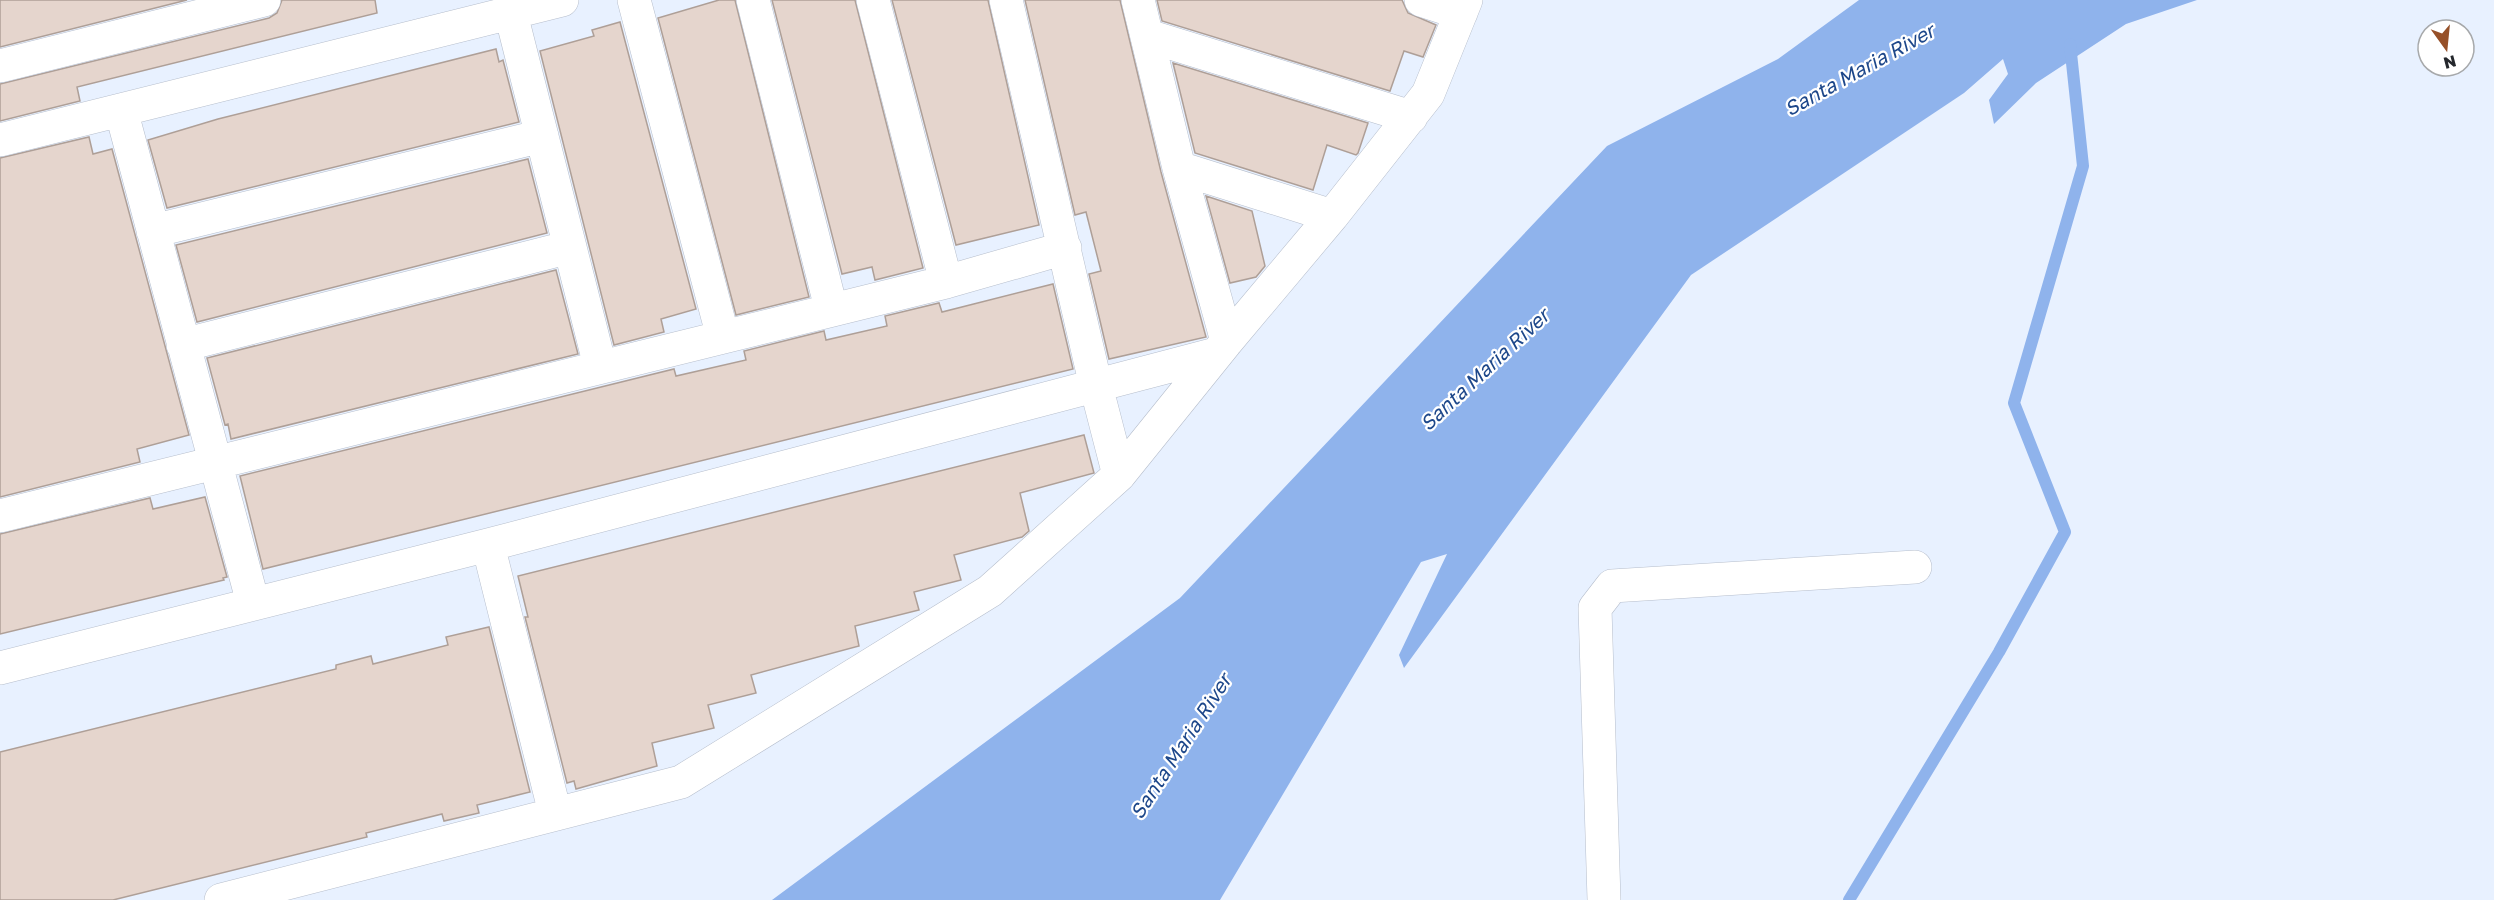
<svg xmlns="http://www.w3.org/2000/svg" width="2494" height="900" viewBox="0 0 2494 900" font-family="'Golos Text',sans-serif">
<rect width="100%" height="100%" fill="#e8f1ff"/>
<path fill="#8fb3ec" d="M1859,0H2197L2126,24L2036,83L1994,124L1989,100L2008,74L2003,59L1964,93L1691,275L1404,668L1399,655L1447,554L1421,562L1220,900H772L1180,598L1607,146L1778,59Z"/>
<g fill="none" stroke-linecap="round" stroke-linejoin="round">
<path stroke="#8fb3ec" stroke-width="12" d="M1849,900L1999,652L2065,532L2014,403L2083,166L2070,44"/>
</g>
<path fill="#e5d5cd" stroke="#ae9f97" stroke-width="1.5" d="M0,0H187L0,47Z
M282,0H375L377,13L77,87L80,101L0,121V84L269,18L277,13Z
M719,0H735L809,297L736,315L658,18Z
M772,0H855L923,268L875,280L872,267L842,274Z
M892,0H988L1039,225L956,245Z
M1025,0H1120L1161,172L1206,337L1109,359L1089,274L1101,271L1086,212L1075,215Z
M1157,0H1402L1408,13L1436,25L1423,57L1404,51L1390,91L1162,21Z
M620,22L696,309L661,319L664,332L614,345L540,51L594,36L592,30Z
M496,49L499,62L503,60L519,122L167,208L148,140L218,119Z
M1173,63L1368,123L1358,153L1356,155L1327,145L1313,190L1195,153Z
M89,137L93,154L112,149L189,435L137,449L140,462L0,497V158Z
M528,159L547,233L197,322L176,245Z
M1206,196L1252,211L1265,266L1256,277L1230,283Z
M556,270L578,354L231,439L228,424L225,425L207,358Z
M1053,284L1073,369L263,569L240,476L674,369L676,376L746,360L744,351L824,331L826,340L887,326L885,316L939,303L942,312Z
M1084,435L1094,473L1020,493L1029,531L1022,537L954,555L961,580L914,592L919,610L855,626L859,646L751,675L756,693L708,705L714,728L652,743L657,766L576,789L574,781L567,783L525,617H528L518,576Z
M205,497L227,577L223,578L224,580L0,634V534L150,498L153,509Z
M489,627L530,792L477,805L479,813L444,821L442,814L366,833L367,837L113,900H0V752L336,669V665L371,656L373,664L448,645L446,637Z"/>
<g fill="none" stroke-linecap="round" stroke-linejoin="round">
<g stroke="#b6becc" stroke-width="34">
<path id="minor" d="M634,0L723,337
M753,0L831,308
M873,0L946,282
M1006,0L1096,386L1119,475
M1138,0L1179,168L1227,341
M1421,0L1461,13
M511,14L600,366
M1148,36L1411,117
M0,66L264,0
M121,110L253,603
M0,140L562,0
M1179,168L1332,216
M153,231L542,136
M183,345L570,247
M0,516L946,282L1065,248
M488,545L555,813
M0,668L488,545L1216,354
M221,900L681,782L990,591L1119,475L1227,341L1332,216L1428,94L1466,0
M1604,900L1595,608L1612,586L1915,567"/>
</g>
<use href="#minor" stroke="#fff" stroke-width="33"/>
</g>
<g text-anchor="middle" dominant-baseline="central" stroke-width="4.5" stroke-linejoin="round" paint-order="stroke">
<g font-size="20" font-style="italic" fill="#1d478a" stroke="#fff">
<text transform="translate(1859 69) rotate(-29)">Santa Maria River</text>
<text transform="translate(1484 369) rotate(-43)">Santa Maria River</text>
<text transform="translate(1180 746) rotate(-57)">Santa Maria River</text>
</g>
</g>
<g transform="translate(2446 48) rotate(165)"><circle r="28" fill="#ffffff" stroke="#a7a9ab" stroke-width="1.5"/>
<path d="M0-4.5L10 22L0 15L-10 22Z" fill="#965028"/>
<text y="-9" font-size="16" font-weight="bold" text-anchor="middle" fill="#24272c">N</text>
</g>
</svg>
